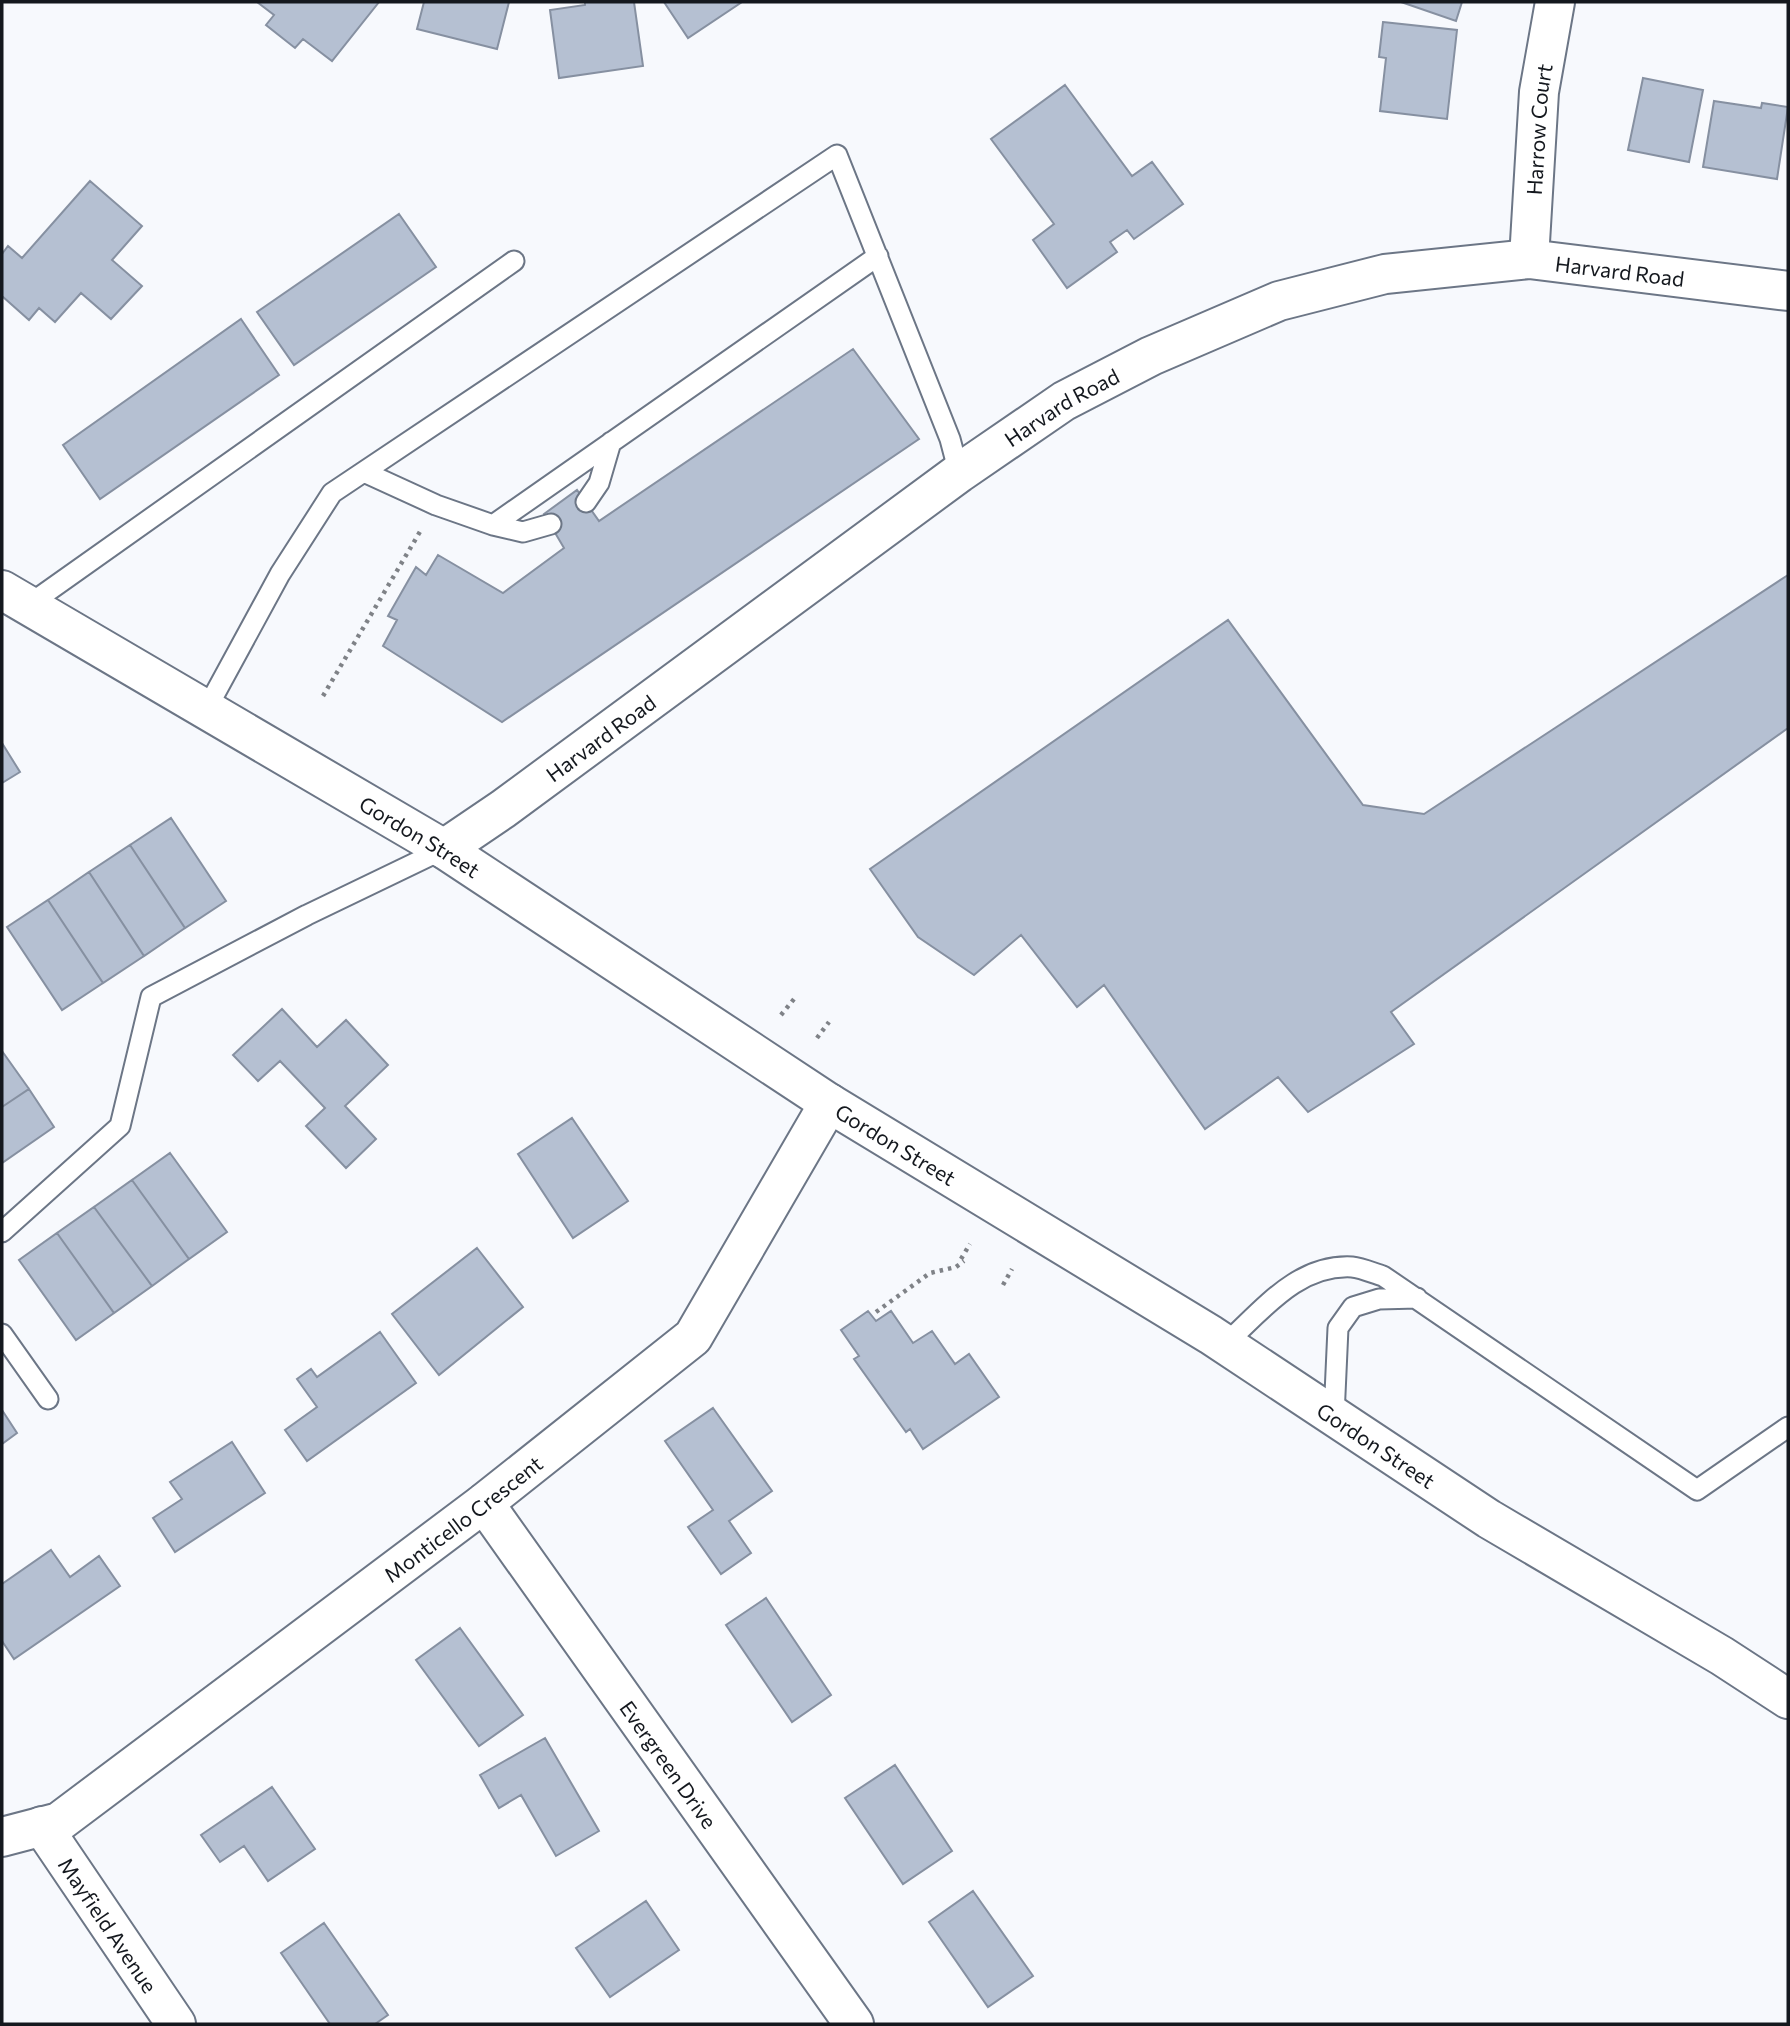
<svg xmlns="http://www.w3.org/2000/svg" width="1790" height="2026" viewBox="0 0 1790 2026" font-family="Commissioner,sans-serif">
<rect width="100%" height="100%" fill="#f7f9fd"/>
<path fill="#b5c0d2" stroke="#8690a1" stroke-width="2" d="M257,2H379L332,61L303,39L295,48L266,25L274,15Z
M424,2H509L497,49L417,29Z
M585,2H634L643,66L559,78L550,10L585,5Z
M664,2H742L688,38Z
M1401,2H1462L1456,21Z
M1383,22L1457,30L1447,119L1380,111L1386,58L1379,57Z
M1643,78L1703,90L1689,162L1628,150Z
M1065,85L1132,176L1152,162L1183,204L1134,239L1127,230L1110,242L1117,252L1067,288L1033,240L1054,224L991,139Z
M1714,101L1761,108L1762,103L1788,107L1777,179L1703,167Z
M90,181L142,226L112,260L142,286L111,319L81,293L55,322L39,308L29,320L2,296V254L8,246L22,258Z
M399,214L436,267L294,365L257,312Z
M241,319L279,375L100,499L63,445Z
M853,349L919,439L502,722L383,646L397,620L388,616L416,567L426,575L438,555L503,593L564,548L544,514L577,490L599,521Z
M1788,575V728L1391,1012L1414,1044L1308,1112L1278,1077L1205,1129L1104,985L1077,1007L1021,935L974,975L918,937L870,869L1228,620L1363,805L1424,814Z
M2,743L20,772L2,783Z
M171,818L226,901L185,928L130,845Z
M130,845L185,928L144,956L89,872Z
M89,872L144,956L103,983L48,900Z
M48,900L103,983L62,1010L7,927Z
M282,1009L317,1047L346,1020L388,1065L345,1106L376,1139L346,1168L306,1126L325,1108L280,1061L258,1081L233,1055Z
M2,1051L29,1089L2,1107Z
M29,1089L54,1127L2,1163V1107Z
M572,1118L628,1201L573,1238L518,1154Z
M170,1153L227,1232L189,1259L132,1180Z
M132,1180L189,1259L152,1286L94,1207Z
M94,1207L152,1286L114,1313L57,1233Z
M57,1233L114,1313L76,1340L19,1260Z
M477,1248L523,1307L439,1375L392,1314Z
M868,1311L876,1321L891,1311L913,1343L932,1331L955,1364L969,1354L999,1397L923,1449L910,1429L906,1432L854,1359L859,1356L841,1330Z
M380,1332L416,1383L307,1461L285,1430L317,1407L297,1379L311,1369L317,1377Z
M713,1408L772,1491L729,1521L751,1553L721,1574L688,1527L713,1510L665,1441Z
M2,1410L17,1433L2,1444Z
M232,1442L265,1493L175,1552L153,1518L182,1499L170,1482Z
M51,1550L70,1577L99,1556L120,1586L14,1659L2,1641V1584Z
M766,1598L831,1695L792,1722L726,1625Z
M460,1628L523,1715L479,1746L416,1660Z
M545,1738L599,1831L556,1856L521,1795L499,1808L480,1775Z
M895,1765L952,1851L903,1884L845,1798Z
M272,1787L315,1849L268,1881L244,1846L220,1862L201,1835Z
M973,1891L1033,1976L988,2007L929,1922Z
M646,1901L679,1950L610,1997L576,1948Z
M324,1923L388,2015L375,2024H330L281,1953Z"/>
<g fill="none" stroke-linecap="round" stroke-linejoin="round">
<g stroke="#6c7686" stroke-width="23">
<path id="service" d="M364,472L436,505L493,525L878,256
M586,502L599,483L611,442
M493,525L523,532L551,524
M27,606L514,261
M206,710L280,574L332,493L837,155L950,439L959,473
M2,1232L120,1126L151,997L307,915L444,849
M2,1334L48,1399
M1225,1344C1262,1311 1297,1264 1352,1267C1362,1268 1373,1273 1383,1276L1697,1490L1788,1427
M1334,1416L1338,1328L1353,1307L1379,1299L1417,1298"/>
</g>
<g stroke="#6c7686" stroke-width="42">
<g id="minor">
<path id="s1" d="M1529,259L1539,92L1555,2"/>
<path id="s2" d="M444,849L503,809L959,473L1064,401L1151,356L1279,301L1385,274L1529,259L1788,291"/>
<path id="s3" d="M484,1503L854,2024"/>
<path id="s4" d="M42,1826L176,2024"/>
<path id="s5" d="M2,1837L59,1822L484,1503L693,1337L829,1103"/>
</g>
</g>
<g stroke="#6c7686" stroke-width="42">
<g id="secondary">
<path id="s6" d="M2,590L444,849L829,1103L1211,1335L1489,1519L1722,1656L1788,1699"/>
</g>
</g>
<path stroke="#7f8287" stroke-width="4.5" stroke-dasharray="3.5 5" stroke-linecap="butt" d="M323,696L421,530
M781,1015L794,999
M817,1038L829,1022
M961,1259L970,1244
M1003,1285L1012,1269
M876,1312L930,1273L956,1267L964,1261"/>
<use href="#service" stroke="#fff" stroke-width="19"/>
<use href="#minor" stroke="#fff" stroke-width="38"/>
<use href="#secondary" stroke="#fff" stroke-width="38"/>
</g>
<g text-anchor="middle" dominant-baseline="central" stroke-width="7" stroke-linejoin="round" paint-order="stroke">
<g font-size="21" fill="#14181e" stroke="#f7f9fd">
<text stroke="none"><textPath href="#s1" startOffset="130">Harrow Court</textPath></text>
<text stroke="none"><textPath href="#s2" startOffset="1348">Harvard Road</textPath></text>
<text stroke="none"><textPath href="#s2" startOffset="760">Harvard Road</textPath></text>
<text stroke="none"><textPath href="#s2" startOffset="192">Harvard Road</textPath></text>
<text stroke="none"><textPath href="#s6" startOffset="485">Gordon Street</textPath></text>
<text stroke="none"><textPath href="#s6" startOffset="1052">Gordon Street</textPath></text>
<text stroke="none"><textPath href="#s6" startOffset="1619">Gordon Street</textPath></text>
<text stroke="none"><textPath href="#s5" startOffset="564">Monticello Crescent</textPath></text>
<text stroke="none"><textPath href="#s3" startOffset="320">Evergreen Drive</textPath></text>
<text stroke="none"><textPath href="#s4" startOffset="119">Mayfield Avenue</textPath></text>
</g>
</g>
<rect width="1790" height="2026" fill="none" stroke="#14181e" stroke-width="7"/>
</svg>
